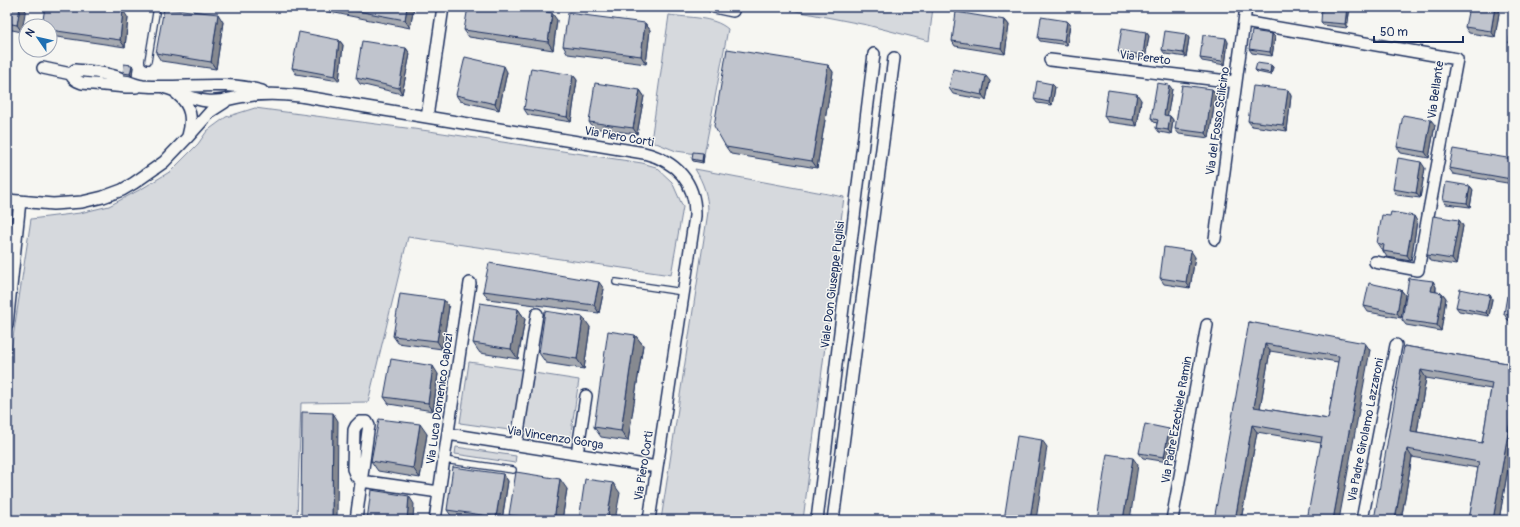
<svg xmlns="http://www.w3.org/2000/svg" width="1520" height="527" viewBox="0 0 1520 527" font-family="Pangolin,sans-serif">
<rect width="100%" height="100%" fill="#f6f6f2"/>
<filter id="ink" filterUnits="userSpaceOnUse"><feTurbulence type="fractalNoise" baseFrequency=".025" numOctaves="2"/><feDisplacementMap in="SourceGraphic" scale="8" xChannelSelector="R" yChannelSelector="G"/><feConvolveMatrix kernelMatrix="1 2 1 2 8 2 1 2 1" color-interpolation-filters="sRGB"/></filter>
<g filter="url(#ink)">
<path fill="#d6d9dd" stroke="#78849e" d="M775,7H933L929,41L867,25Z
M669,15C688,18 713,16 728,29L704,155L676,151L651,141Z
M255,108L429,131L642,163L656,167L672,182L683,207L671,275L408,237L368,402L301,403L297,520H7V377L31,219L80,213L109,206L143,188L171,171L198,144L207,131L226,117Z
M695,169L844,197L803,520H661L708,212C708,196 704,184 695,169Z
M469,362L524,370L516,431L460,423Z
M534,373L579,380L570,439L524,431Z
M456,447L516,456L515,463L455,454Z"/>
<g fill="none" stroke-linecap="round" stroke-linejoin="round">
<g stroke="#1b2f5e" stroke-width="8">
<path id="service" d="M148,61L157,7
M616,282L683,292
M444,460L513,470"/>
</g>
<g stroke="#1b2f5e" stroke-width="14">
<path id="minor" d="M714,7L733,11
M1244,22L1457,59L1418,270L1375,262
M1050,60L1236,82
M43,68L71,74
M71,74L75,70C88,71 104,72 117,77C126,80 133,85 143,86C182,89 224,80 262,91
M71,74C72,79 77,81 82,83L126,87H136
M166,88C180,92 193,100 207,101C222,103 233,97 247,96C266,93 282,94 300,96L644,153C676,161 696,182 695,216L649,520
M177,94C191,105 193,119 188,136
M427,117L443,7
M7,200L53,204L82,202L103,197L122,190L134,183L164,162L186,139L211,111L225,102
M1215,239L1246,7
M7,325L20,201
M448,434L657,467
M516,445L537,314
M577,454L586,396
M356,520L368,431L369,426L367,422H360L356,426L354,430L353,469L356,476L361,481L439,492
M435,520L470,283
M817,520L874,54
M833,520L894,58
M1172,520L1207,325
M1362,520L1396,345"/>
</g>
<use href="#service" stroke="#f6f6f2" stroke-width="5.5"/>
<use href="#minor" stroke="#f6f6f2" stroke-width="11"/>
</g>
<path fill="#a5a9b0" stroke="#1b2f5e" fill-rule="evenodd" d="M7,7L22,32L7,29Z
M313,7H414L410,28L315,9Z
M1350,7L1347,28L1323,25L1321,22Z
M1367,7H1389L1388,11L1368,8Z
M1500,7L1495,37L1469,33L1465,27Z
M128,18L125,47L50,36V26Z
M557,20L553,50L469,37L464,30Z
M1005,20L1009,25L1005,54L955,46L952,41Z
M1067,21L1070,24L1067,45L1040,41L1038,38Z
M223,22L216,69L161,61L156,53Z
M645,23L650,30L646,64L568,54L563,46Z
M1513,23V48L1509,43Z
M1146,32L1149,36L1145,59L1121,55L1118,51Z
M1186,34L1189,38L1186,57L1165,54L1162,50Z
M1275,37L1272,56L1252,53L1249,49Z
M339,40L343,45L339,81L296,74L292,68Z
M1228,42L1225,65L1202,61L1200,58Z
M406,48L410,54L402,94L360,84L356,78Z
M828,65L833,72L817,168L731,154L726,147Z
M133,67L132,76L124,75L123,73Z
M1273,67L1271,75L1257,72L1255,70Z
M507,72L499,110L460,101L456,95Z
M573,75L577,80L571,122L528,115L524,109Z
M990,81L986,100L953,94L949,88Z
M1052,84L1055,87L1052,105L1037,103L1034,99Z
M1172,89L1167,116H1170L1173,120L1171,134L1159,132L1156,128L1157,123L1154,122L1151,118Z
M1212,89L1216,94L1209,138L1179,134L1175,129Z
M640,90L644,96L637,134L593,128L589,122Z
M1288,90L1291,96L1287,131L1252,126L1248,121Z
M1141,100L1137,126L1108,122L1104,116Z
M1435,125L1429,158L1401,153L1397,147Z
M704,155L703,163L693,161L692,159Z
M1513,159V184L1453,174L1449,168Z
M1425,168L1420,198L1397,195L1393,189Z
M1470,186L1473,190L1470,207L1446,204L1443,200Z
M1459,220L1463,226L1456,265L1430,261L1427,255Z
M1417,221L1411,261L1387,257L1383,251V249H1381L1377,243Z
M1195,257L1190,288L1164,284L1160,278Z
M1433,281L1436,287V292L1442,293L1446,298L1441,331L1406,325L1402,320Z
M604,289L599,313L488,299L483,291Z
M1401,290L1405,295L1401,318L1368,312L1364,306Z
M1490,295L1492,299L1489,316L1459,311L1456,307Z
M1513,298V321L1508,320L1504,314Z
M449,307L442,349L398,343L393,336Z
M518,309L525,319L518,359L480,353L473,343Z
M1249,322L1370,350L1321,443L1257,432L1241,520ZM1270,351L1338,362L1328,419L1260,408Z
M590,327L584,369L546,363L539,353Z
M635,335L643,345L628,441L601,437L594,427Z
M1404,346L1513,364V440L1499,520H1469L1478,468L1412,457L1401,520ZM1426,378L1491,389L1482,443L1417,432Z
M438,374L433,411L389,404L384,397Z
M1169,429L1173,434L1168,462L1143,458L1139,453Z
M427,434L420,478L378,471L371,461Z
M503,474L508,481L502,520H470L452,517L447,510Z
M567,489L562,520H513L509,515Z"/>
<path fill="#868990" stroke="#1b2f5e" d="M20,7H26L22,32L17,25Z
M407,7H414L410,28L405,20Z
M1347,7H1350L1347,28L1345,24Z
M1386,7H1389L1388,11Z
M1495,7H1500L1495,37L1491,31Z
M123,10L128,18L125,47L120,40Z
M552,13L557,20L553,50L548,42Z
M218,14L223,22L216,69L211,62Z
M1005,20L1009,25L1005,54L1001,48Z
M1067,21L1070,24L1067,45L1064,41Z
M645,23L650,30L646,64L641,56Z
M1146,32L1149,36L1145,59L1143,55Z
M1186,34L1189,38L1186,57L1183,53Z
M1272,34L1275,37L1272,56L1270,52Z
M1226,38L1228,42L1225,65L1222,61Z
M339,40L343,45L339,81L335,76Z
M406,48L410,54L402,94L399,88Z
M132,65L133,67L132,76L130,74Z
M828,65L833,72L817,168L812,161Z
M1271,65L1273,67L1271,75L1270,73Z
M504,66L507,72L499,110L495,104Z
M573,75L577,80L571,122L567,117Z
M986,76L990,81L986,100L982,95Z
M1052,84L1055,87L1052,105L1049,102Z
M1169,85L1172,89L1167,119L1164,115Z
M1212,89L1216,94L1209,138L1206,133Z
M640,90L644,96L637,134L633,128Z
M1288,90L1291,96L1287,131L1283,125Z
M1137,94L1141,100L1137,126L1133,120Z
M1170,116L1173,120L1171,134L1168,130Z
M1431,120L1435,125L1429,158L1425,152Z
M703,153L704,155L703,163L702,161Z
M1421,162L1425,168L1420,198L1416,193Z
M1513,169V181L1511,179Z
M1470,186L1473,190L1470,207L1467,203Z
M1414,216L1417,221L1411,261L1407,255Z
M1459,220L1463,226L1456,265L1452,259Z
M1191,251L1195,257L1190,288L1186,282Z
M1433,281L1436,287L1435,297L1431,291Z
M599,282L604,289L599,313L594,305Z
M1401,290L1405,295L1401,318L1397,313Z
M1442,293L1446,298L1441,331L1437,325Z
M1490,295L1492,299L1489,316L1486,313Z
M444,300L449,307L442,349L437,341Z
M518,309L525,319L518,359L511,349Z
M583,317L590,327L584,369L577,359Z
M635,335L643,345L628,441L621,431Z
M1365,343L1370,350L1339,520H1333Z
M1265,344L1270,351L1259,414L1254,407Z
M433,366L438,374L433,411L428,403Z
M1421,370L1426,378L1416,438L1411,431Z
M1513,404V440L1499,520H1493Z
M333,413L338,421L337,520H332Z
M420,424L427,434L420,478L413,468Z
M1252,425L1257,432L1241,520H1235Z
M1169,429L1173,434L1168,462L1164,457Z
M1042,440L1047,447L1036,520H1030Z
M1407,449L1412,457L1401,520H1395Z
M1133,458L1138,465L1130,520H1123Z
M503,474L508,481L502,520H498L496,517Z
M560,479L567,489L562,520H554Z
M613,483L620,493L615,520H607Z
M409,496L414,504L413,520H407Z"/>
<path fill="#c0c4cd" stroke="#1b2f5e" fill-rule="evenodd" d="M7,7H20L17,25L7,23Z
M45,7H98L123,10L120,40L50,30V26H42Z
M336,7H407L405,20Z
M468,7H517L552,13L548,42L464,30Z
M1322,7H1347L1345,24L1321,22Z
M1469,7H1495L1491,31L1465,27Z
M164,8L218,14L211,62L156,53Z
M956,12L1005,20L1001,48L952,41Z
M568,13L645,23L641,56L563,46Z
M1041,17L1067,21L1064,41L1038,38Z
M1513,23V44L1509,43Z
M1122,28L1146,32L1143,55L1118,51Z
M1165,31L1186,34L1183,53L1162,50Z
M1252,31L1272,34L1270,52L1249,49Z
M299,32L339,40L335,76L292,68Z
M1203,35L1226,38L1222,61L1200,58Z
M362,41L406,48L399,88L356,78Z
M727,49L828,65L812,161L726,147L714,126Z
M465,57L504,66L495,104L456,95Z
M1257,63L1271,65L1270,73L1255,70Z
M124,64L132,65L130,74L123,73Z
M531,68L573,75L567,117L524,109Z
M953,69L986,76L982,95L949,88Z
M1037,81L1052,84L1049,102L1034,99Z
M595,83L640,90L633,128L589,122Z
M1157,83L1169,85L1164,115L1170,116L1168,130L1156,128L1158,120L1151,118Z
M1182,85L1212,89L1206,133L1175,129Z
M1253,86L1288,90L1283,125L1248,121Z
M1108,90L1137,94L1133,120L1104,116Z
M1403,115L1431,120L1425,152L1397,147Z
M1453,149L1513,159V169L1511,179L1449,168Z
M693,152L703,153L702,161L692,159Z
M1398,158L1421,162L1416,193L1393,189Z
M1446,182L1470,186L1467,203L1443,200Z
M1391,212L1414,216L1407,255L1383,251L1384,245L1377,243L1382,215L1390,216Z
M1433,216L1459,220L1452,259L1427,255Z
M1164,247L1191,251L1186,282L1160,278Z
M489,263L599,282L594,305L483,291Z
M1409,278L1433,281L1431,291L1442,293L1437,325L1402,320Z
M1369,283L1401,290L1397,313L1364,306Z
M1460,289L1490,295L1486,313L1456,307Z
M400,294L444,300L437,341L393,336Z
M1507,296L1513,298V316L1504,314Z
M480,303L518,309L511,349L473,343Z
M545,311L583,317L577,359L539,353Z
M1249,322L1365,343L1333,520H1307L1322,437L1252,425L1235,520H1214ZM1265,344L1339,356L1328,419L1254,407Z
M608,331L635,335L621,431L594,427Z
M1404,346L1513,364V404L1493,520H1469L1479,462L1407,449L1395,520H1374ZM1421,370L1492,383L1482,443L1411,431Z
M391,359L433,366L428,403L384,397Z
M302,412L333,413L332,520H301Z
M379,419L420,424L413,468L371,461Z
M1145,424L1169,429L1164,457L1139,453Z
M1017,436L1042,440L1030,520H1004Z
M1107,454L1133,458L1123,520H1097Z
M453,467L503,474L496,517L447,510Z
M516,472L560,479L554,520H546L509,515Z
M585,479L613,483L607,520H579Z
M371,490L409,496L407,520H367Z"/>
</g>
<g text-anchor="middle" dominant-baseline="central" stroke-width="3" stroke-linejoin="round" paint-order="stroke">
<g font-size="12" fill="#1b2f5e" stroke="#f6f6f2">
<text transform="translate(1145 58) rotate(7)">Via Pereto</text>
<text transform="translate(1436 90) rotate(-82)">Via Bellante</text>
<text transform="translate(1218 121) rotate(-82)">Via del Fosso Scilicino</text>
<text transform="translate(619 137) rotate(10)">Via Piero Corti</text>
<text transform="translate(833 285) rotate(-83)">Viale Don Giuseppe Puglisi</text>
<text transform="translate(440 399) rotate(-82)">Via Luca Domenico Capozi</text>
<text transform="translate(1177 420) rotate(-80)">Via Padre Ezechiele Ramin</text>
<text transform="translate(1366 430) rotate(-79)">Via Padre Girolamo Lazzaroni</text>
<text transform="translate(555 438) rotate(9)">Via Vincenzo Gorga</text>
<text transform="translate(644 466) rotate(-81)">Via Piero Corti</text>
</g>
</g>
<rect width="1520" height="527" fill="none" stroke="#f6f6f2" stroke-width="24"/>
<rect x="12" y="12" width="1496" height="503" fill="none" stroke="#1b2f5e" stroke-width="1.5" filter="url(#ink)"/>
<g transform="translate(38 38) rotate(304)"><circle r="19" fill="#f6f6f2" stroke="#9ea6b7"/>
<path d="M0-3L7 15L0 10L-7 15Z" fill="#1f6fb2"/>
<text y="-6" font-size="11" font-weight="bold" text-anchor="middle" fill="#1b2f5e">N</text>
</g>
<path d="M1374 36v6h89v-6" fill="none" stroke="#1b2f5e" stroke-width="2"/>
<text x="1380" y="36" font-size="12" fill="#1b2f5e" stroke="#f6f6f2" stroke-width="3" paint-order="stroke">50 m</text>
</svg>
